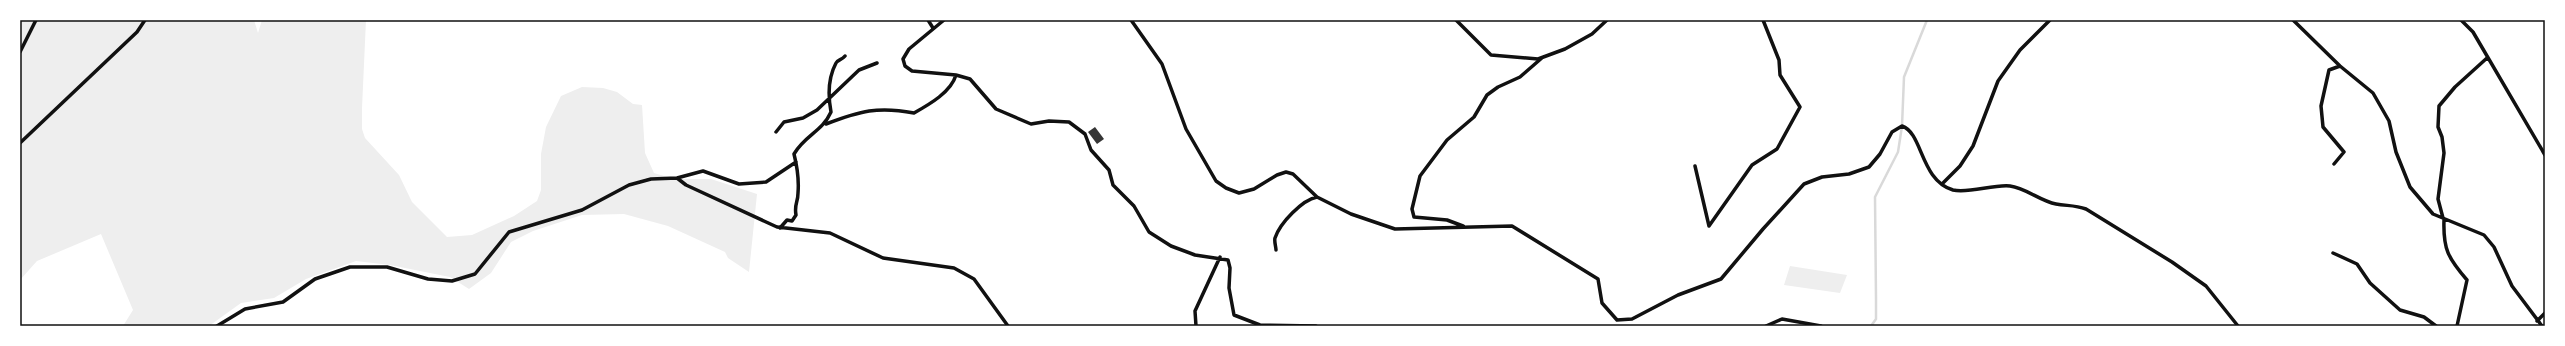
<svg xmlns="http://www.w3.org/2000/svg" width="2565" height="346" viewBox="0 0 2565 346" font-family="Cabin,sans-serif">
<rect width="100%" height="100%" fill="#fff"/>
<path fill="#eee" d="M20,20H254L258,33L262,20H366L362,108V129L365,138L399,175L412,202L447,237L472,235L514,216L537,201L541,190V154L546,127L561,96L582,87L603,88L617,92L633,104L642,105L645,153L654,173L674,179H711L757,194L749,272L728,258L725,252L668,226L624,214L582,215L533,231L511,242L491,273L469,289L450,277L390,265L356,261L306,279L274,298L241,303L209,326H123L133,310L101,234L37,261L20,280Z
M1790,266L1847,275L1840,293L1784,285Z"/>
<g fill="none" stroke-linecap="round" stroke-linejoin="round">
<path stroke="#d9d9d9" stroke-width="2.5" d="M1871,326L1876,319V299L1875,197L1898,152L1902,126L1904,77L1927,20"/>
</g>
<path fill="#353535" d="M1095,127L1104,139L1097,144L1088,132Z"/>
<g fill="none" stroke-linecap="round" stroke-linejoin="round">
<path stroke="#111" stroke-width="3.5" d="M928,20L933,28
M1131,20L1162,64L1186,129L1216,181L1226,188L1239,193L1254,189L1277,175L1286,172L1293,174L1317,197L1351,214L1395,229L1512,226L1598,279L1602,303L1617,320L1632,319L1678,295L1721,279L1763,229L1804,184L1822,177L1849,174L1869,167L1880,154L1892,132L1902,126C1923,133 1920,180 1953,190C1968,194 1994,184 2010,186C2026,188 2040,201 2056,204C2067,206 2075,205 2086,209L2172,262L2206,286L2238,326
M1456,20L1491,55L1538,59L1565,49L1592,34L1607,20
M2293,20L2340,66L2373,93L2389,121L2396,152L2410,187L2433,214L2484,235L2494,247L2512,286L2542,326
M2461,20L2473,32L2545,155
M20,52L36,20
M956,75L970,79L996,109L1031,124L1049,121L1069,122L1085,134L1091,150L1109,170L1113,185L1134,206L1149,232L1171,246L1195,255L1228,260L1230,268L1229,288L1234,315L1260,325L1316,326
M826,124C860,111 878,106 914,113C930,104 951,92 956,75L912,71L905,66L903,59L909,49L944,20
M776,132L784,122L803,118L817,110L859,70L877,63
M20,143L137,32L145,20
M2334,164L2344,152L2323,127L2321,106L2329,70L2340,66
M1695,166L1709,226L1752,165L1777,149L1800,107L1780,75L1779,60L1763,20
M677,178L686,185L777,227L830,233L883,258L954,268L974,279L1008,326
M1942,184L1960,166L1973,146L1998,81L2020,50L2050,20
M2443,218L2438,199L2444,153L2442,137L2438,127L2439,106L2455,87L2487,58
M2444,220C2443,249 2448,258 2467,280L2457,326
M1463,226L1447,220L1414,217L1412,209L1420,176L1447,140L1474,117L1487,95L1498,87L1520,77L1543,57
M780,228L787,220L792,221L796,215C794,204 798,203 798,193C799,181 797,166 794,154C805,135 822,132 831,112C828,96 828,78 836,63C837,60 842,60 845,56
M1276,250C1276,247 1274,241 1275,238C1280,223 1302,200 1317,197
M2333,253L2357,264L2370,283L2400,310L2424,317L2436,326
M2537,321L2545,313
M217,326L245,309L283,302L315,279L350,267H387L428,279L452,281L475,274L509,232L582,210L629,185L651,179L677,178L703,171L739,184L766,182L796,162
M1196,326L1195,311L1220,257
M1766,326L1782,319L1821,326"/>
</g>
<rect width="2565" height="346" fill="none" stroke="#ffffff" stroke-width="42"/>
<rect x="21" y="21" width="2523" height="304" fill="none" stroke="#111" stroke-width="1.5"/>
</svg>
